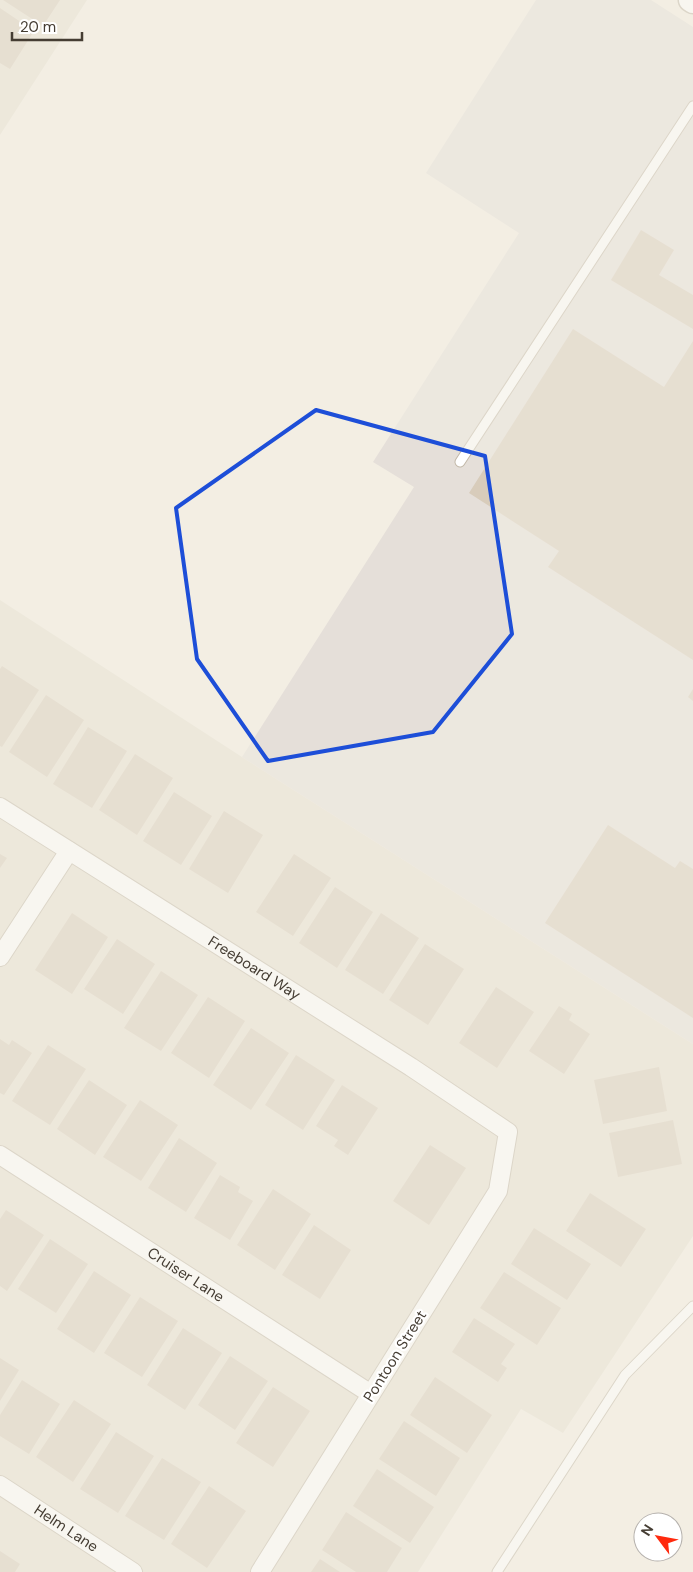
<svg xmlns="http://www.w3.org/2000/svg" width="693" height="1572" viewBox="0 0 693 1572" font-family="'DM Sans',sans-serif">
<rect width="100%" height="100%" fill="#f3eee3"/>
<path fill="#e7e0d1" d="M0,0H87L0,135Z
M0,600L242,757L693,1044V1236L563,1433L521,1409L418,1572H0Z"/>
<path fill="#e5dfd9" d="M536,0H651L693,27V1044L242,757L414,487L373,462L519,233L426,173Z"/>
<path fill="#d8ccbb" d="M3,0H60L43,26Z
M0,8L34,31L10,69L0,63Z
M641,230L674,250L659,275L693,295V329L611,280Z
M573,329L664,387L693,341V660L548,567L559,551L469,493Z
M2,666L39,690L2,747L0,746V669Z
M693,689V701L688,697Z
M46,695L84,720L47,777L9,752Z
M88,727L127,751L92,808L53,784Z
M135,754L173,778L137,835L99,810Z
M174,792L212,816L181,865L143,841Z
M224,811L263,835L228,893L189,869Z
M608,825L675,868L680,861L693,869V1018L545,923Z
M0,854L7,858L0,868Z
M294,854L331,878L293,936L256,912Z
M335,887L373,912L337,968L299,943Z
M72,913L108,937L72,994L35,970Z
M381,913L419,938L383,994L345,970Z
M117,939L155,964L123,1014L84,989Z
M425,944L464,969L428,1025L389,1000Z
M161,971L198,995L161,1051L124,1028Z
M496,987L534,1012L497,1068L459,1043Z
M208,997L245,1021L209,1078L171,1053Z
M559,1006L572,1014L569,1020L590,1034L564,1074L529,1051Z
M251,1028L289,1053L251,1110L213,1085Z
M0,1039L9,1045L12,1040L32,1053L4,1095L0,1093Z
M48,1045L86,1069L50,1125L12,1101Z
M296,1055L335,1080L303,1130L265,1105Z
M659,1067L667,1111L603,1124L594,1080Z
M89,1080L127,1105L95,1155L57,1129Z
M342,1085L378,1108L348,1155L334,1146L338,1140L316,1126Z
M140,1100L178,1125L141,1181L103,1157Z
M673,1120L682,1164L618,1177L609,1133Z
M179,1138L217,1163L186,1212L148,1188Z
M430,1145L466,1168L429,1225L393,1201Z
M220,1175L240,1187L238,1192L253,1201L230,1240L194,1218Z
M273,1189L311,1214L275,1270L237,1245Z
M590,1193L646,1229L621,1267L566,1231Z
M6,1210L44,1235L7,1291L0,1286V1219Z
M314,1225L351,1250L320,1299L282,1275Z
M534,1228L591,1264L567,1300L511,1264Z
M50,1239L88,1264L56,1313L18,1289Z
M94,1271L131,1295L94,1353L57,1329Z
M504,1272L561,1308L537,1345L480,1308Z
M140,1297L178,1321L142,1377L104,1353Z
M474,1318L515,1344L501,1364L507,1368L498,1382L452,1352Z
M183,1328L222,1353L185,1410L147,1385Z
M230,1356L268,1381L235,1430L198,1405Z
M0,1358L19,1370L0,1401Z
M435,1377L492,1415L467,1453L410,1415Z
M22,1380L60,1404L29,1454L0,1436V1415Z
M273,1387L310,1411L273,1467L236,1443Z
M74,1400L111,1424L73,1482L36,1457Z
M404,1421L460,1458L436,1496L379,1459Z
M116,1432L154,1456L118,1513L80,1489Z
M162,1458L201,1482L164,1540L125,1516Z
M377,1469L434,1507L410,1543L353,1506Z
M209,1486L246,1511L207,1568L171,1544Z
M346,1512L402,1548L387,1572H356L322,1550Z
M0,1551L20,1564L15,1572H0Z
M320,1559L340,1572H311Z"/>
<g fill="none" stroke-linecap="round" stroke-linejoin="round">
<g stroke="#c2b8a8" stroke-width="11">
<path id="service" d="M460,462L693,106
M497,1572L625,1375L693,1306"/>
</g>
<g stroke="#c2b8a8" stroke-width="20">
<g id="minor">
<path id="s1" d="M0,807L411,1067L508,1132L498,1191L260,1572"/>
<path d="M0,957L69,851"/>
<path id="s2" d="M0,1155L371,1394"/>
<path id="s3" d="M0,1485L133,1572"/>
</g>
</g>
<g stroke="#c2b8a8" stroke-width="25">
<path id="tertiary" d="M690,0L693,2"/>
</g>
<use href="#service" stroke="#fff" stroke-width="9"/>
<use href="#minor" stroke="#fff" stroke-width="18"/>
<use href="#tertiary" stroke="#fff" stroke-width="22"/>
</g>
<path d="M0 0H693V1572H0ZM316,410L485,456L512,634L433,732L268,761L197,659L176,508Z" fill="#f3eee3" fill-opacity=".55" fill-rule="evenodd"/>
<path fill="none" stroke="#1d4ed8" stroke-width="4" stroke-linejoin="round" d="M316,410L485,456L512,634L433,732L268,761L197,659L176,508Z"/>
<g text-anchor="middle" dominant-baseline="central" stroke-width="4.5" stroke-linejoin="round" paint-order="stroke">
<g font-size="15" fill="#453d33" stroke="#fff">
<text stroke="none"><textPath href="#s1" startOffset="301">Freeboard Way</textPath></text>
<text stroke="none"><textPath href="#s2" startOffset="221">Cruiser Lane</textPath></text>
<text transform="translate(395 1356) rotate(-58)">Pontoon Street</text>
<text stroke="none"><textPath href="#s3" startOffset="79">Helm Lane</textPath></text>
</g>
</g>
<g transform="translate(658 1537) rotate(302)"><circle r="24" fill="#ffffff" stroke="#b5b1ad"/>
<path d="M0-4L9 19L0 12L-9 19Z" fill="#ff2a0e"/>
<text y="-8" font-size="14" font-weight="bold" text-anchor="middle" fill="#453d33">N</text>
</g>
<path d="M12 32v8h70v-8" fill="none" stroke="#453d33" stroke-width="2.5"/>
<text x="20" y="32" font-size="15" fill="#453d33" stroke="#ffffff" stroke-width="4" paint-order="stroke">20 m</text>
</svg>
